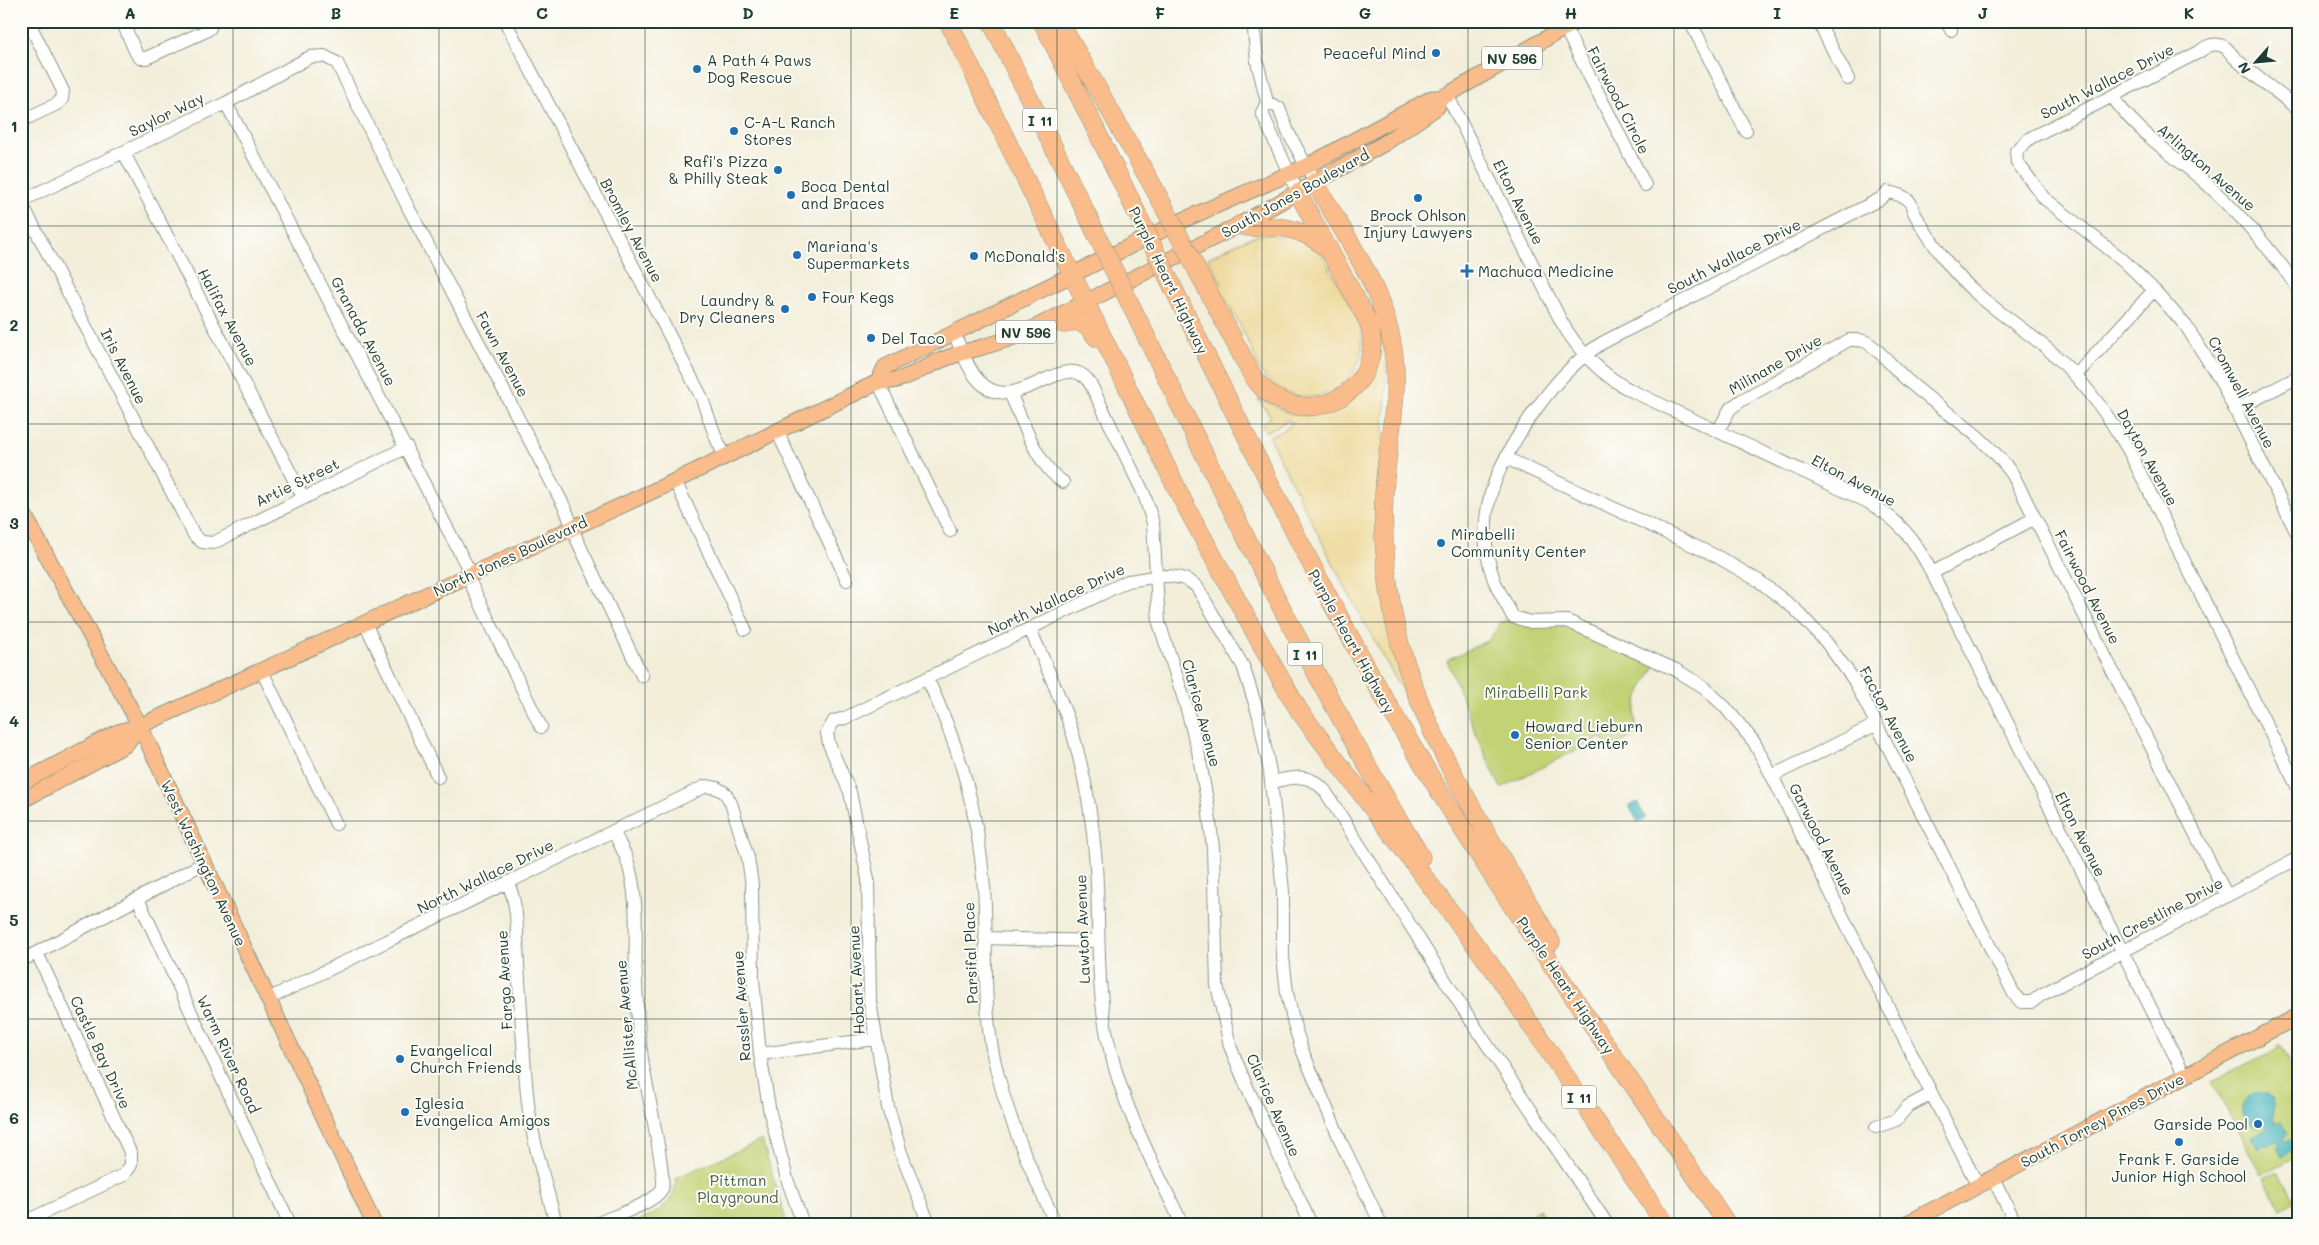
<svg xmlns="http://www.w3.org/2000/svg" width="2319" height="1245" viewBox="0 0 2319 1245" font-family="Mali,sans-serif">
<rect width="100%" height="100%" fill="#fdfcf7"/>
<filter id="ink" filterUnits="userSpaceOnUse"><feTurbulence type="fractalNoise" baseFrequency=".02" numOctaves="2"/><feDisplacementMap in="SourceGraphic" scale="10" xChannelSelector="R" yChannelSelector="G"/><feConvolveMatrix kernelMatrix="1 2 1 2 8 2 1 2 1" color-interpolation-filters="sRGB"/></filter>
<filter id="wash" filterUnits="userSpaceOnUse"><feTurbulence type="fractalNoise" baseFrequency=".0096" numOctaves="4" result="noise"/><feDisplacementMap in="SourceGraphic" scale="20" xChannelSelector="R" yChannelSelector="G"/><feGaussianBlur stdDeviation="1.12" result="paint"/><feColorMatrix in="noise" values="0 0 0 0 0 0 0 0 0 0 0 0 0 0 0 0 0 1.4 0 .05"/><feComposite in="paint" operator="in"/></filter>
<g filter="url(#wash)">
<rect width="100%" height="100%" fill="#f2eeda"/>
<path fill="#c2d275" stroke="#708854" d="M1513,617L1550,621L1657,662C1646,684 1628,706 1638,730L1632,737L1608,749L1602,737L1501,788L1477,737L1447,660L1489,640L1500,623Z
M2280,1044L2298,1078V1156L2261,1175L2212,1081L2277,1049Z
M762,1140L787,1224H632C654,1214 676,1206 676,1178Z
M2279,1171L2294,1200L2280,1208L2264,1178Z
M1539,1209L1549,1224H1521L1520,1223Z"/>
<path fill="#eeda9e" stroke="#868c69" d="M1286,232L1321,252L1358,319C1365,341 1364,363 1347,380C1324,406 1280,401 1261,372C1256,364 1255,355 1251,347C1241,326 1230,306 1217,287L1222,284L1208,258C1226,250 1246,236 1267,234C1273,234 1275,237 1281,238L1285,236Z
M1380,335L1385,351L1387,383L1377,524L1423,729L1345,587L1269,437L1289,427L1292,422L1286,420L1285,422L1266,432L1262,424L1271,417L1258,399C1270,400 1281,412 1293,414C1341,423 1383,383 1380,335Z"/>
<path fill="#46b5be" stroke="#327979" d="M1637,802L1646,818L1638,822L1629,806Z
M2254,1093C2277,1090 2273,1108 2275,1122L2282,1121L2288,1134L2283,1139L2287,1142L2289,1139L2297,1146L2284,1156H2282L2277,1147L2279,1144L2277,1141L2258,1149L2251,1137L2269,1127L2267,1124C2245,1135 2230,1104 2254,1093Z"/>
</g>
<g filter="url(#ink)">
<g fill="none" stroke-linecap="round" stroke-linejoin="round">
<g stroke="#889687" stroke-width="14">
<path id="minor" d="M122,21L136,53L140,58H146L206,31L210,28L213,21
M505,21L701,396L716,438L725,456
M1253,21L1257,61L1267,102L1279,108L1288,132L1315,182
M1690,21L1746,131
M1818,21L1848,79
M1946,21L1951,30
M1565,28L1645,185
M1447,95L1561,321C1578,351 1601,375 1632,391L1866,501C1900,520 1914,539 1932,573L2185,1076
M2112,96C2137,133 2174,155 2207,184C2242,216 2271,249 2298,288
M1267,102L1262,113L1298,193
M226,103L471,574
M2298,110C2278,91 2254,77 2234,57C2229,52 2228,47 2220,45C2211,43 2205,47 2199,52L2030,138L2016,151L2017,162L2044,198L2123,260L2154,290L2186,326L2219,378L2298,535
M21,121L57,104L62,99L63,91L28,21
M124,153L303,497
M21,201L226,103L310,57L324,56L337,63L409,209L566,510L577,540L642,676
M21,202L194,535L202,542L213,543L407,447
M954,334C962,350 968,370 980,382C1018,420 1067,342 1091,385L1144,494L1153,523L1159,623L1185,702L1198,751L1208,806L1213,848L1217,985L1230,1046L1246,1085L1311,1224
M2076,375L2154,290
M878,382L950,531
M1010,393C1023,421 1037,466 1063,482
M2235,410L2298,377
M777,431L847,580
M1718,431L1730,409L1742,400L1849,340C1856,340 1862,339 1868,343C1882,352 1894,369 1907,380C1943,412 1985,435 2013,475L2227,896
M1506,458L1718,557L1759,581L1795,609L1826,642L1854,680L2014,994L2021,1002H2032L2041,995L2298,858
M675,481L745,629
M1932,573L2035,518
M467,576L541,727
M365,623L438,777
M1030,629C1045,664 1063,701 1074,738C1084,774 1092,815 1095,853C1101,918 1094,985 1110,1049C1124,1110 1155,1167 1182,1224
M262,671L336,824
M927,678C960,748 978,810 984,888C988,943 982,999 993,1054C1005,1113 1030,1169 1056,1224
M1772,776L1877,724
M1271,782C1294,778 1308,771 1325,791L1464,1010L1607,1224
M508,883C520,911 516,937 518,965C521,1008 523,1051 527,1094C531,1138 545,1181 556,1224
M138,899L290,1224
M985,938L1098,941
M21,961L204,863
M268,999L706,786L717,788L725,793L731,803L748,858L752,885L753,979L760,1054L770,1113L787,1179L803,1224
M760,1054L875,1039
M1876,1127L1896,1120L1907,1107L1931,1094
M1993,1178L2016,1224
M1978,1186L1772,776L1754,742L1725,707L1704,687L1676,670L1567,621L1531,622L1513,617C1507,605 1499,592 1494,580C1472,518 1495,469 1529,419C1550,389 1571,363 1602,343L1880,199L1888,192C1896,194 1903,195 1909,201C1912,204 1913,210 1915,214C1924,231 1935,246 1946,261C1972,296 2011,319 2044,346C2080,375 2106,411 2129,451L2298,788
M22,1223L124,1175L131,1165V1154L37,953
M596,1224C613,1216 654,1204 662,1189C667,1180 646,1084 643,1066C639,1039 637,1011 636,983C634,943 640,903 628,863C625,852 618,842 614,832
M929,1224L901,1153L888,1107L870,1002L868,879L850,792L829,744L827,733L834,721L845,718L1128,581C1151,578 1179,569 1197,587L1243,666L1259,716L1270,772L1283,891V957L1287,993L1294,1024L1302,1050L1342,1144L1381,1224"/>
</g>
<g stroke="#889687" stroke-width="17">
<path id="major" d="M878,382L885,367L1181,221L1307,166L1432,98H1440L1447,95L1577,21
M21,509L140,726L374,1224
M21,783L118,732L140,726L675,481L878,382C904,383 921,368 944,359C969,349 996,345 1022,334L1239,225L1385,143L1437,107L1440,98
M21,801L125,745L140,726
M1906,1224L2298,1016"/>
</g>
<g stroke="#889687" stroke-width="19">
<path id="highway" d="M948,21L1184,503L1272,664L1300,712L1494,970
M991,21L1089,219
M1042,21L1130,199
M1059,21L1154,188
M1315,182C1344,235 1384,288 1393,349C1400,392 1389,437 1385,479C1381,525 1385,570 1393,614C1416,732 1492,839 1551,942
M1239,225C1251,229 1258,227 1270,227C1291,226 1312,235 1327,249
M1208,291L1252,375C1293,439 1389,397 1369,323L1298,193
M1181,304C1258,461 1334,617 1424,766C1518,923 1626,1071 1727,1224
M1051,320L1064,324L1075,321L1081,323L1089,328L1097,338
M1140,324C1229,505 1316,685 1421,857
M1488,961L1665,1224"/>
</g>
<use href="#minor" stroke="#fff" stroke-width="12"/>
<use href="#major" stroke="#f9bc8a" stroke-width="15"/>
<use href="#highway" stroke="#f9bc8a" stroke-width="18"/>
<g stroke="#889687" stroke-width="19" stroke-linecap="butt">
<path id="highway-bridge" d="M1154,188L1208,291
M1130,199L1181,304
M1089,219L1140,324"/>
</g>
<use href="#highway-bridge" stroke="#f9bc8a" stroke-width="18"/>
</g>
</g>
<path fill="none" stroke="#1f3d34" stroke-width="1" stroke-opacity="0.55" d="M233,21V1224M439,21V1224M645,21V1224M851,21V1224M1057,21V1224M1262,21V1224M1468,21V1224M1674,21V1224M1880,21V1224M2086,21V1224M21,226H2298M21,424H2298M21,622H2298M21,821H2298M21,1019H2298"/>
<g fill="#1f6fb2" stroke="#fdfcf7" stroke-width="2">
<circle cx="1436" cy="53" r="5"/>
<circle cx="697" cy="69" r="5"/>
<circle cx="734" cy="131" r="5"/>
<circle cx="778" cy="170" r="5"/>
<circle cx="791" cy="195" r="5"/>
<circle cx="1418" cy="198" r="5"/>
<circle cx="797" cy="255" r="5"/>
<circle cx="974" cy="256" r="5"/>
<path d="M1464.5 263.5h5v5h5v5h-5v5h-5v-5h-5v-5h5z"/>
<circle cx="812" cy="297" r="5"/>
<circle cx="785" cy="309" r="5"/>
<circle cx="871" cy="338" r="5"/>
<circle cx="1441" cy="543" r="5"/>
<circle cx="1515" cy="735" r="5"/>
<circle cx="400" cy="1059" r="5"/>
<circle cx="405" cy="1112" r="5"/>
<circle cx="2258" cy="1124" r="5"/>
<circle cx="2179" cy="1142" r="5"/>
</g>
<g text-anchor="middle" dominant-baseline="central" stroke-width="4" stroke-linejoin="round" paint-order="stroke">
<g fill="#fdfcf7" stroke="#62766e" stroke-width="1">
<rect x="1482" y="46.5" width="60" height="23" rx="4"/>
<rect x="1022.5" y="108.5" width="35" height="23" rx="4"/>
<rect x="996" y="320.5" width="60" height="23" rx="4"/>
<rect x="1287.5" y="642.5" width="35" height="23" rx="4"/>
<rect x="1561.5" y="1085.5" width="35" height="23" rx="4"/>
</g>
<g font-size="14" font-weight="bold" fill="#1f3d34">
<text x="1512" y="58">NV 596</text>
<text x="1040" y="120">I 11</text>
<text x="1026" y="332">NV 596</text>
<text x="1305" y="654">I 11</text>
<text x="1579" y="1097">I 11</text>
</g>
<g font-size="15" fill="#1f3d34" stroke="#fdfcf7" text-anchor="start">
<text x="1426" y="53" text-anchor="end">Peaceful Mind</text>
<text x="707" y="60">A Path 4 Paws<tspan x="707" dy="17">Dog Rescue</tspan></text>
<text x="744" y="122">C-A-L Ranch<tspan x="744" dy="17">Stores</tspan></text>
<text x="768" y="161" text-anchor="end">Rafi's Pizza<tspan x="768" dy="17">&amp; Philly Steak</tspan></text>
<text x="801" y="186">Boca Dental<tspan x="801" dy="17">and Braces</tspan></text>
<text x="1418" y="215" text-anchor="middle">Brock Ohlson<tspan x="1418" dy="17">Injury Lawyers</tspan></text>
<text x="807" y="246">Mariana's<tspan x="807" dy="17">Supermarkets</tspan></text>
<text x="984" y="256">McDonald's</text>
<text x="1478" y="271">Machuca Medicine</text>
<text x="822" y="297">Four Kegs</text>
<text x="775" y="300" text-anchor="end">Laundry &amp;<tspan x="775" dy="17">Dry Cleaners</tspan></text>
<text x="881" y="338">Del Taco</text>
<text x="1451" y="534">Mirabelli<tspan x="1451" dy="17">Community Center</tspan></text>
<text x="1525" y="726">Howard Lieburn<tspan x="1525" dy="17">Senior Center</tspan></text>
<text x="410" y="1050">Evangelical<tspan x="410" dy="17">Church Friends</tspan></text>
<text x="415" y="1103">Iglesia<tspan x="415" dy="17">Evangelica Amigos</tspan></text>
<text x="2248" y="1124" text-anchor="end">Garside Pool</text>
<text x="2179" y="1159" text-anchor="middle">Frank F. Garside<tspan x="2179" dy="17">Junior High School</tspan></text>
</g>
<g font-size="15" fill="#1f3d34" stroke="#fdfcf7">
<text transform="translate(2107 81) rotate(-27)">South Wallace Drive</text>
<text transform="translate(1619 100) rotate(63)">Fairwood Circle</text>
<text transform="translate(166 114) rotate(-26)">Saylor Way</text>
<text transform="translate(2207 167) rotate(41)">Arlington Avenue</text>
<text transform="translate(1295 193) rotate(-29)">South Jones Boulevard</text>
<text transform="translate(1519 202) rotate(63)">Elton Avenue</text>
<text transform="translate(632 230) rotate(62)">Bromley Avenue</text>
<text transform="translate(1734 256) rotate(-27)">South Wallace Drive</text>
<text transform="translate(1169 280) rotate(64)">Purple Heart Highway</text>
<text transform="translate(228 317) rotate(62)">Halifax Avenue</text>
<text transform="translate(364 331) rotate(62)">Granada Avenue</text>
<text transform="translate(503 354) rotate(62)">Fawn Avenue</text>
<text transform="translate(1775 364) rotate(-30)">Milinane Drive</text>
<text transform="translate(124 366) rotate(63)">Iris Avenue</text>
<text transform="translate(2242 392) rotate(62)">Cromwell Avenue</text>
<text transform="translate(2148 457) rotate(61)">Dayton Avenue</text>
<text transform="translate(1854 480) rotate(28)">Elton Avenue</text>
<text transform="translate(297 482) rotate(-26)">Artie Street</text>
<text transform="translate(510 556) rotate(-25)">North Jones Boulevard</text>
<text transform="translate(2088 587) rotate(63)">Fairwood Avenue</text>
<text transform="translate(1056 599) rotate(-25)">North Wallace Drive</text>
<text transform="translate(1352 641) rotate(61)">Purple Heart Highway</text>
<text transform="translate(1202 713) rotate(75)">Clarice Avenue</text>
<text transform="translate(1889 714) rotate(62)">Factor Avenue</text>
<text transform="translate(2081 834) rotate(63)">Elton Avenue</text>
<text transform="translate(1822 839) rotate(63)">Garwood Avenue</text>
<text transform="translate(204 863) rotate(65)">West Washington Avenue</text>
<text transform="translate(485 876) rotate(-26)">North Wallace Drive</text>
<text transform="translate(2152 918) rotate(-28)">South Crestline Drive</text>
<text transform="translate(1082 929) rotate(-92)">Lawton Avenue</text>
<text transform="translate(970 953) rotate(-92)">Parsifal Place</text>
<text transform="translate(504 980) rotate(-93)">Fargo Avenue</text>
<text transform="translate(856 980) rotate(-93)">Hobart Avenue</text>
<text transform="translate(1566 985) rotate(56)">Purple Heart Highway</text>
<text transform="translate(741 1006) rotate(-94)">Rassler Avenue</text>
<text transform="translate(626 1025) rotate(-95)">McAllister Avenue</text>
<text transform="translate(101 1052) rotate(65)">Castle Bay Drive</text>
<text transform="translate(229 1054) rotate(65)">Warm River Road</text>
<text transform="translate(1274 1105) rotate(66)">Clarice Avenue</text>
<text transform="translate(2102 1120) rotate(-28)">South Torrey Pines Drive</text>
</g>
<g font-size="15" fill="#486244" stroke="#fdfcf7">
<text x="1536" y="692">Mirabelli Park</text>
<text x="738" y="1180">Pittman<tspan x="738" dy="17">Playground</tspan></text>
</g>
</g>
<rect width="2319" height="1245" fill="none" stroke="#fdfcf7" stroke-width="55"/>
<g transform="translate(2256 62) rotate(243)" stroke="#fdfcf7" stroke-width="4" paint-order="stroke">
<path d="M0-4L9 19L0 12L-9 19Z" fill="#1f3d34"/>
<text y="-8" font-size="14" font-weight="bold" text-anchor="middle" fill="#1f3d34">N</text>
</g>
<rect x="28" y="28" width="2264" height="1190" fill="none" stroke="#1f3d34" stroke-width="2"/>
<g font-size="16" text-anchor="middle" font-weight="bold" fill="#1f3d34">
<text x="130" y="19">A</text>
<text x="336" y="19">B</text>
<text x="542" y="19">C</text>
<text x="748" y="19">D</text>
<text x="954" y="19">E</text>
<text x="1160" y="19">F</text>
<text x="1365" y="19">G</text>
<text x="1571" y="19">H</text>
<text x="1777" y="19">I</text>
<text x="1983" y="19">J</text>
<text x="2189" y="19">K</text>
<text x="14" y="132">1</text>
<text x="14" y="331">2</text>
<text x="14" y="529">3</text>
<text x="14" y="727">4</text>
<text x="14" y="926">5</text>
<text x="14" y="1124">6</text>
</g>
</svg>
